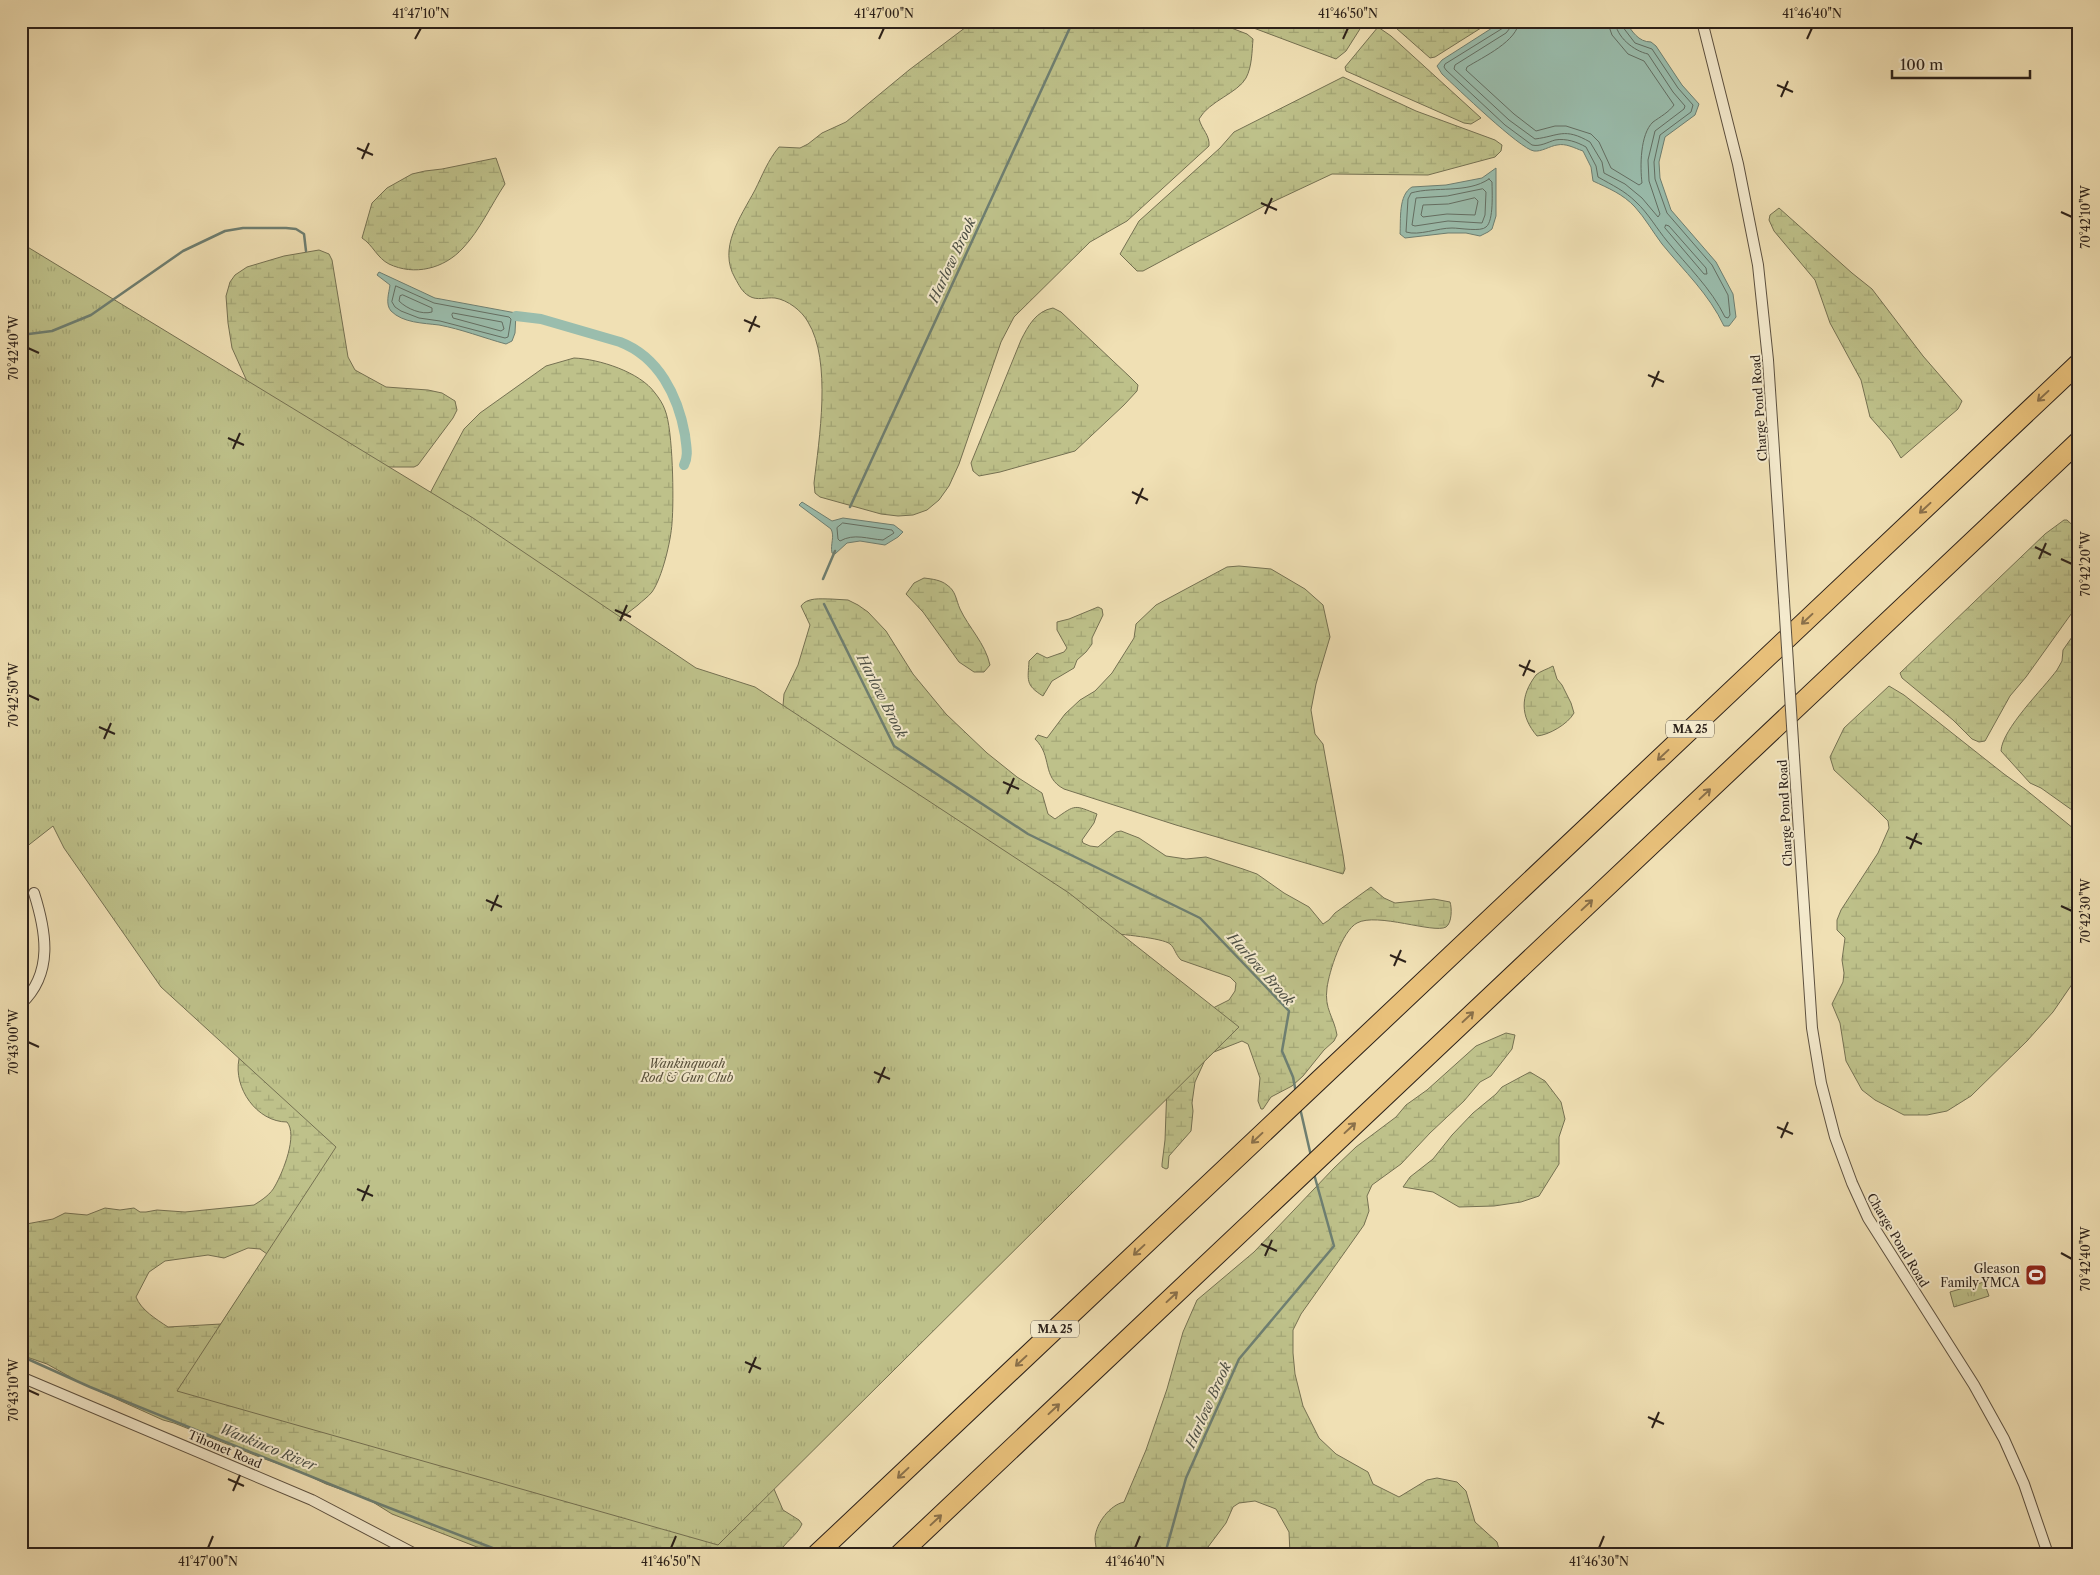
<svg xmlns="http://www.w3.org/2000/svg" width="2100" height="1575" viewBox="0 0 2100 1575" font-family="'Libre Caslon Text',serif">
<defs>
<pattern id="wetland-marsh" width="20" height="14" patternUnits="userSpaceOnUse" patternTransform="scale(1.25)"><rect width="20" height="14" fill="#bec18a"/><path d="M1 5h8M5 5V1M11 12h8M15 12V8" fill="none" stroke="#a3a676"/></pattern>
<pattern id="park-tufts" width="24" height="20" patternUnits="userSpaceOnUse" patternTransform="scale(1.25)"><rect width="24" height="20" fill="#bec18a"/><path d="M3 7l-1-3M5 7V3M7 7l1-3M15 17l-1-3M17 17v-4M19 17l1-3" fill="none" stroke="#a3a676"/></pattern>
</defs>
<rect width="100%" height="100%" fill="#f0e0b4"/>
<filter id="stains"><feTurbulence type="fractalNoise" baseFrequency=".004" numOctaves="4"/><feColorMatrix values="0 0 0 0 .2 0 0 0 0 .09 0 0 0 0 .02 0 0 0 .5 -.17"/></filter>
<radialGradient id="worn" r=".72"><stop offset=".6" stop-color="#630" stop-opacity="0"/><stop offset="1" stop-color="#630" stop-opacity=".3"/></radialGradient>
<path fill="url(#wetland-marsh)" stroke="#757152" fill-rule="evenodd" d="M974,21H1213L1247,34L1253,39C1252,51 1252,67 1246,78C1238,93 1209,101 1199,119C1202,130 1210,135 1209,146L1127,221L1090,242L1014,317L1001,342L959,464L949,486L939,500L927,510L913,515L898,516L881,514L820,497L815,493L814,483C819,440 832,361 808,322C802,311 788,300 775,298C766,297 757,301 749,296C742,292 739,285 735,278C718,248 740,218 755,190C762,176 768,160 779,147L800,148L808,144L822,133L846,122L909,70Z
M1235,21H1365L1346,51L1336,59Z
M1388,21H1492L1435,57L1430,58Z
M1378,27L1391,36L1481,118L1471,124L1464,123L1346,71L1345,67Z
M1343,77L1416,111L1495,140L1502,145L1501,151L1495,157L1428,175L1332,174L1266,205L1143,271H1137L1120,254L1139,221L1220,148L1234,132Z
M496,158L505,184C491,205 480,230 463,248C444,269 414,276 389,264C377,258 373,245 362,238L372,203L387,188L412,174L425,171L442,169Z
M1779,208L1852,273L1872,289L1923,356L1962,401L1958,409L1901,458L1891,441L1870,417L1861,380L1830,323L1815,280L1774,231L1769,220L1770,215Z
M319,250L329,254L332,260L348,357L355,370L386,387L428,390L442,393L455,401L457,410L453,418L418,465L414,467H384L255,399L241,368L232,348L228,323L226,296L230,282L235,275L247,267L284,256Z
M1053,308L1061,312L1130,377L1138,385L1137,391L1124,405L1075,451L1000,472L979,476L973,471L971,463L1021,340C1028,326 1036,311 1053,308Z
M574,358C599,359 640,372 655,393C659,398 663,404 665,410C673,429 674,501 672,523C671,541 662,578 652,592C648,597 642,601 638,605L517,699L410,531L464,429L480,413L546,366Z
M2064,520H2067L2079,531V603L2026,677L2010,696L1985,741L1979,742L1972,739L1953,720L1902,678L1900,673L2045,534Z
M1239,566L1271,569L1305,589L1323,605L1330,637L1316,684L1311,710L1315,734L1323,744L1343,855L1345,869L1343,874L1176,825L1064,789C1041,777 1053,756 1035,739L1038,735L1047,738L1065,714L1080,700L1095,691L1112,673L1134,638L1136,624L1156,605L1227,567Z
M924,578C932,579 941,580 947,585C956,591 956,600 960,609C969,628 985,643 990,665L984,672H974L959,662L923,612L906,594L914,583Z
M831,599L848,600L858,605L868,612L886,631L913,674L946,714L987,753L1017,777L1042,793L1048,814L1055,819C1076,804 1074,805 1097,814L1094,823L1082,840L1083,843L1090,846L1098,847L1116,832L1121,831L1139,838L1166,856L1186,859L1206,857L1243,869L1257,874L1284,893L1309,907L1323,924L1329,920L1335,913L1371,887L1384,898L1395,903L1434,899L1450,902C1452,908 1452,923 1446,927C1434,934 1377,912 1357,923C1342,931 1329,972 1327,988C1324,1009 1334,1017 1337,1035L1334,1041L1324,1050L1303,1076L1292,1086L1271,1097L1263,1109H1261L1258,1101L1260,1078L1248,1044L1242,1041L1214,1052L1205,1060L1195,1082L1192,1103L1193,1111L1191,1131L1169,1156L1168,1168L1166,1169L1162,1167V1164L1165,1140L1167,1085L1203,1013L1229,1000L1235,991L1236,983L1230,977L1181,960C1175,954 1175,948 1170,944C1163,938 1119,934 1107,933L771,1482L783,1510L799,1520L802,1524C797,1536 784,1542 779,1554H495L392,1514L368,1499L326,1484L299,1471L262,1458L174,1423L163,1420L81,1383L47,1364L21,1355V1225L53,1219L65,1213L87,1215L105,1208L120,1210L134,1208L140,1212H146L157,1210L185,1212L254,1205C262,1200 271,1194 275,1186C283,1172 298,1135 287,1122C257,1122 233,1088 239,1059C240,1052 245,1044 248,1038L783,706L784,694L798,665L810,625L801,606C807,597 821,599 831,599ZM248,1248L260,1249L267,1254L221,1324L168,1327C156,1319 141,1310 136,1297L149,1272L165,1261L208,1255L224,1258Z
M1098,607L1102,609L1103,615L1092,638V644L1086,652L1077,660L1074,668L1052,681L1043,696C1025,685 1028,680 1029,661L1037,653L1047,658L1064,652L1067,648L1057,630V622L1069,619Z
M2079,627V815L2041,788L2030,783L2001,751C2002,729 2043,689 2057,670L2062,661L2063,650Z
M1553,666L1557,679L1562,685L1571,703L1574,713C1568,724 1549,735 1537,736C1520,716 1520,696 1536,675C1540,671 1548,669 1553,666Z
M1889,686L1904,695L2004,774L2025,789L2079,833V974L2053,1012L2027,1041L1971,1096L1947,1111L1927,1115H1904L1875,1100L1862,1090L1846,1061L1840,1023L1832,1004L1843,982L1844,973L1842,960L1845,938L1837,930V920L1841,910L1878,853L1889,828L1888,821L1875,808L1834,770L1830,757L1844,728Z
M1506,1033L1515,1035L1512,1049L1491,1076L1480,1082L1464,1101L1430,1133L1401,1164L1372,1185L1367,1196L1369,1211L1364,1225L1301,1314L1293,1330V1353L1295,1374L1303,1406L1319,1438L1336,1454L1368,1472L1373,1484L1399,1497L1427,1480L1437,1478L1457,1482L1466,1491L1475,1522L1497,1542L1500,1553L1290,1554L1289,1532L1276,1509L1255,1501L1239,1503L1233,1507L1226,1523L1208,1547L1206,1554H1096C1097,1548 1095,1544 1095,1538C1096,1523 1110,1505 1124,1502L1146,1450L1167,1389L1183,1332L1197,1300L1254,1252L1334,1168L1356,1147L1396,1117L1406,1105L1427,1090L1476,1046Z
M1530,1072L1545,1081L1561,1102L1565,1119L1559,1137V1164L1539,1196L1521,1202L1494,1206L1459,1207L1433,1192L1403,1187L1410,1177L1433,1159L1452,1135L1473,1113L1496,1094L1502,1087Z"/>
<path fill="url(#park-tufts)" stroke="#757152" d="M21,243L473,518L696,668L755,687L1069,893L1239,1027L718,1545L177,1391L336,1147L161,987L64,848L53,826L21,851Z
M1984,1282L1989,1296L1954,1307L1950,1292Z"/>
<path fill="#9abdad" stroke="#6e7f72" d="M1503,21H1625C1632,31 1638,42 1651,42L1656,46L1682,85L1699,104L1695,115L1665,137L1659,162L1660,178L1671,210L1716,262L1733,294L1736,317L1729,326H1724C1709,294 1684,271 1662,244C1653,232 1645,218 1635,207C1623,194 1608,188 1593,181L1591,167L1583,151C1574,148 1566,143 1557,145C1550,146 1541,152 1534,151C1520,149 1456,87 1442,74L1437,66L1442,60Z
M1496,168V216L1492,229L1488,232L1480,236L1466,233H1448L1405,238L1400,234C1401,220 1398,195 1412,187L1446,185L1482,178Z
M379,272L435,298L516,313L515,333L512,341L506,344C484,338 461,329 439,325C423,323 403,323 391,311C385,304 389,293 390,285L377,275Z
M802,502L832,521L843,518L894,525L903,532L898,537L885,545L860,541L847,543L835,554L832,553C830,544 835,537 831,529L799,505Z"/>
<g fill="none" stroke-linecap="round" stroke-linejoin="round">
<path stroke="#636f64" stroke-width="1" d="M1505,21L1503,28L1445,64L1444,67L1446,70L1505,125L1532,145C1540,147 1548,142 1555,140C1566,138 1577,142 1586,147L1596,166L1598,177C1612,185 1625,191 1636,202C1648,213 1657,229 1667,241C1687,266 1711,288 1725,317L1728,318L1730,315L1728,295L1712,265L1667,213L1655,179L1654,162L1660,135L1691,112L1693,105L1678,88L1652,49L1635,43L1622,26L1621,21
M1512,21L1510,28L1506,33L1455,65L1454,69L1509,120L1535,139C1559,136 1564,127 1590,142L1602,162L1604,173L1625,184L1642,198L1658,217L1660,214L1649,181L1648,160L1655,131L1684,109L1685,106L1673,92L1648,54C1634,51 1616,37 1615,21
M1519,21C1518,41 1483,57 1467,67L1466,70L1514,114L1536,131L1555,126H1566L1591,134L1599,142L1611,168L1639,185L1642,183C1640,167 1640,134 1653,122C1660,117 1669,112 1674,105L1644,61L1628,54L1612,35L1607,21
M1489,179L1492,182C1492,191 1494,221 1486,227C1481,232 1460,228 1452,228C1437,228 1419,236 1406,232L1408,199L1411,193C1435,186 1467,194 1489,179Z
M1483,189L1486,192L1485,215L1482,223L1448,221L1415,226L1412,225L1416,198L1447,196Z
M1475,198L1478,201L1475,215L1447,214L1423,217L1421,215L1423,205L1448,204Z
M1666,225L1669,226L1706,268L1707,274H1704L1665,228Z
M396,286L434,303L509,317L511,319L508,337L505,338L440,321L419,318L401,311L395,307L392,302Z
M403,295L432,308V312C422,315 407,309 399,301L400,296Z
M453,313L502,322L504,329L501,331L453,318L452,315Z
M843,523L892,530L894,533L883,540C868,539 854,533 840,541L838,539L837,528Z"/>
<path stroke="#6e7f72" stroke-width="2.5" d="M21,335L52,331L91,315L183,251L225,231L243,228H286L296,229L304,234L306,251
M850,507L1073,21
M823,579L835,551
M824,604L894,746L1028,834L1200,918L1289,1011L1282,1051L1293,1077L1296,1093
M1300,1108L1311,1156
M21,1356L90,1387L369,1500L508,1554
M1165,1554L1186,1478L1239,1359L1334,1246L1314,1174"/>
<path stroke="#9abdad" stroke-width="10" d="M516,316L541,319L620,342C659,357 678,396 685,435C686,446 689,455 684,465"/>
<g stroke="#5d5140" stroke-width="12">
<path id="minor" d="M1702,21L1738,164L1758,265L1768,360L1784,601
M1794,757L1812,1028L1821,1083L1835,1137L1852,1183L1868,1218L1974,1385L2004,1439L2024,1484L2048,1554
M21,1004C54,973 46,931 34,893
M21,1377L312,1500L415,1554"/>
</g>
<g stroke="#2c211a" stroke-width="21">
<path id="motorway" d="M817,1554L2079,363
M900,1554L2079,441"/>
</g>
<use href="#minor" stroke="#f5ebce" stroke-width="10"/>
<use href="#motorway" stroke="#e8c07a" stroke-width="19"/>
<g stroke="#5d5140" stroke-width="12" stroke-linecap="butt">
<path id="minor-bridge" d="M1784,601L1794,757"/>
</g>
<use href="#minor-bridge" stroke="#f5ebce" stroke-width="10"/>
</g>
<defs><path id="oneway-shaft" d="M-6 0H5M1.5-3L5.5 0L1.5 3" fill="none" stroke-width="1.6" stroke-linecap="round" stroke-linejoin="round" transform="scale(1.25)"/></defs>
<g stroke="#8a704a">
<use href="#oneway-shaft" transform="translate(2043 396) rotate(137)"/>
<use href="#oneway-shaft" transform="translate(1925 508) rotate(137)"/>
<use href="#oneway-shaft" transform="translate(1807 619) rotate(137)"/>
<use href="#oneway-shaft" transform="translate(1663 755) rotate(137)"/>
<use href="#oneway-shaft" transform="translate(1705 794) rotate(-43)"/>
<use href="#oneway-shaft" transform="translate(1587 905) rotate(-43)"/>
<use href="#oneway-shaft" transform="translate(1468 1017) rotate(-43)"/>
<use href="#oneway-shaft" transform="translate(1350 1128) rotate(-43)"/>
<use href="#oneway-shaft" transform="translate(1257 1138) rotate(137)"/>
<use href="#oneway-shaft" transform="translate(1139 1250) rotate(137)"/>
<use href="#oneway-shaft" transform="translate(1172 1297) rotate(-43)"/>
<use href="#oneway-shaft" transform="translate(1021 1361) rotate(137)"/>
<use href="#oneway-shaft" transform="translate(1054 1409) rotate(-43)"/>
<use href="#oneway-shaft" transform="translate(903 1473) rotate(137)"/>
<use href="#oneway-shaft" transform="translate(936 1520) rotate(-43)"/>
</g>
<path fill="none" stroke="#2c211a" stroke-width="2" d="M415,39L421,28M879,39L884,28M1343,39L1348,28M1807,39L1812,28M1777,85L1793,92M1781,97L1788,81M357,148L373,155M362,159L369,143M1261,203L1277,210M2061,212L2072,217M1265,214L1272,198M744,320L760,327M749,332L756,316M28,348L39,353M1648,375L1664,382M1652,387L1659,371M228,438L244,445M233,449L240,433M1132,492L1148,500M1136,504L1143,488M2035,547L2051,555M2039,559L2046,543M2061,559L2072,564M615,610L631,617M620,621L627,605M1519,665L1535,672M1523,676L1530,660M28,695L39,700M99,727L115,734M104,739L111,723M1003,782L1019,789M1007,794L1014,778M1906,837L1922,844M1910,849L1917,833M486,900L502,907M2061,906L2072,911M491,911L498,895M1390,955L1406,962M1394,966L1401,950M28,1042L39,1047M874,1072L890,1079M878,1083L885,1067M1777,1127L1793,1134M1781,1138L1788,1122M357,1189L373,1196M362,1201L369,1185M1261,1244L1277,1251M2061,1253L2072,1259M1265,1256L1272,1240M745,1362L761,1369M749,1373L756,1357M28,1390L39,1395M1648,1417L1664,1424M1652,1428L1659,1412M228,1479L244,1486M233,1491L240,1475M208,1548L213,1536M671,1548L676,1536M1135,1548L1140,1536M1599,1548L1604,1536"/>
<defs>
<g id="stadium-square" transform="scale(1.125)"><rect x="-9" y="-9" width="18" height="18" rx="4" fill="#8f2418" stroke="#f5ebce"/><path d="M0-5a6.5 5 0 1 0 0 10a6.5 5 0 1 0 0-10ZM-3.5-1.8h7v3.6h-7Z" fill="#fff"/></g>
</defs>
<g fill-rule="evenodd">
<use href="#stadium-square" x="2036" y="1275"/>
</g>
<g text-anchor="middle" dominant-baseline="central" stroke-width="4" stroke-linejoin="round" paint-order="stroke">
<g fill="#f5ebce" stroke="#685e50" stroke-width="1">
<rect x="1666" y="720.5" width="48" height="17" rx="4"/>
<rect x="1031" y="1320.5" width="48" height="17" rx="4"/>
</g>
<g font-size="11" font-weight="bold" fill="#2c211a">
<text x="1690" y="729">MA 25</text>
<text x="1055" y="1329">MA 25</text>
</g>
<g font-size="12" fill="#2c211a" stroke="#f5ebce">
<text transform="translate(1759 408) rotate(-94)">Charge Pond Road</text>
<text transform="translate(1785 813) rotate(-93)">Charge Pond Road</text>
<text transform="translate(1898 1240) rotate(59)">Charge Pond Road</text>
<text transform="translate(225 1449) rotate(23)">Tihonet Road</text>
</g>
<g font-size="12" font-style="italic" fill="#58513c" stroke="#f5ebce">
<text x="687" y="1063">Wankinquoah<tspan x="687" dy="14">Rod &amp; Gun Club</tspan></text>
</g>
<g font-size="12" fill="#2c211a" stroke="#f5ebce" text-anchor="end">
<text x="2020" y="1268">Gleason<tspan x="2020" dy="14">Family YMCA</tspan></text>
</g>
<g font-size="14" font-style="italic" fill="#4d5046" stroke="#f5ebce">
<text transform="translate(952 260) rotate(-65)">Harlow Brook</text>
<text transform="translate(882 696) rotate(63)">Harlow Brook</text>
<text transform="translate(1261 969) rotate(48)">Harlow Brook</text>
<text transform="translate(1208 1405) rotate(-66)">Harlow Brook</text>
<text transform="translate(268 1447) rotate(22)">Wankinco River</text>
</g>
</g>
<rect width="2100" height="1575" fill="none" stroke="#f0e0b4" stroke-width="55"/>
<path d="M1892 70v8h138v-8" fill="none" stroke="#2c211a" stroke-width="2.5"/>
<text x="1900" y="70" font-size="15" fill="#2c211a" stroke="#f5ebce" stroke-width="4" paint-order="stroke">100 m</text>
<rect x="28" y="28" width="2044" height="1520" fill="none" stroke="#2c211a" stroke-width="2"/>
<g font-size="12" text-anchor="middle" fill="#2c211a">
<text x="421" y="18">41°47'10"N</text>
<text x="884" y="18">41°47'00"N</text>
<text x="1348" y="18">41°46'50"N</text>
<text x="1812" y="18">41°46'40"N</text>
<text transform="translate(2086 217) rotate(-90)" y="4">70°42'10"W</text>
<text transform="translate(14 348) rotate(-90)" y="4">70°42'40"W</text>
<text transform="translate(2086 564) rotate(-90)" y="4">70°42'20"W</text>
<text transform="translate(14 695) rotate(-90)" y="4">70°42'50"W</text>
<text transform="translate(2086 911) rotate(-90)" y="4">70°42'30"W</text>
<text transform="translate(14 1042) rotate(-90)" y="4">70°43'00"W</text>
<text transform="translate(2086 1259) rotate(-90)" y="4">70°42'40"W</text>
<text transform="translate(14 1390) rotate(-90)" y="4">70°43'10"W</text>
<text x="208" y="1566">41°47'00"N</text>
<text x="671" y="1566">41°46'50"N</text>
<text x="1135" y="1566">41°46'40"N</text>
<text x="1599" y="1566">41°46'30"N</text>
</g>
<rect width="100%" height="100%" filter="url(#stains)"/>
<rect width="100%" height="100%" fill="url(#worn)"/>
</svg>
